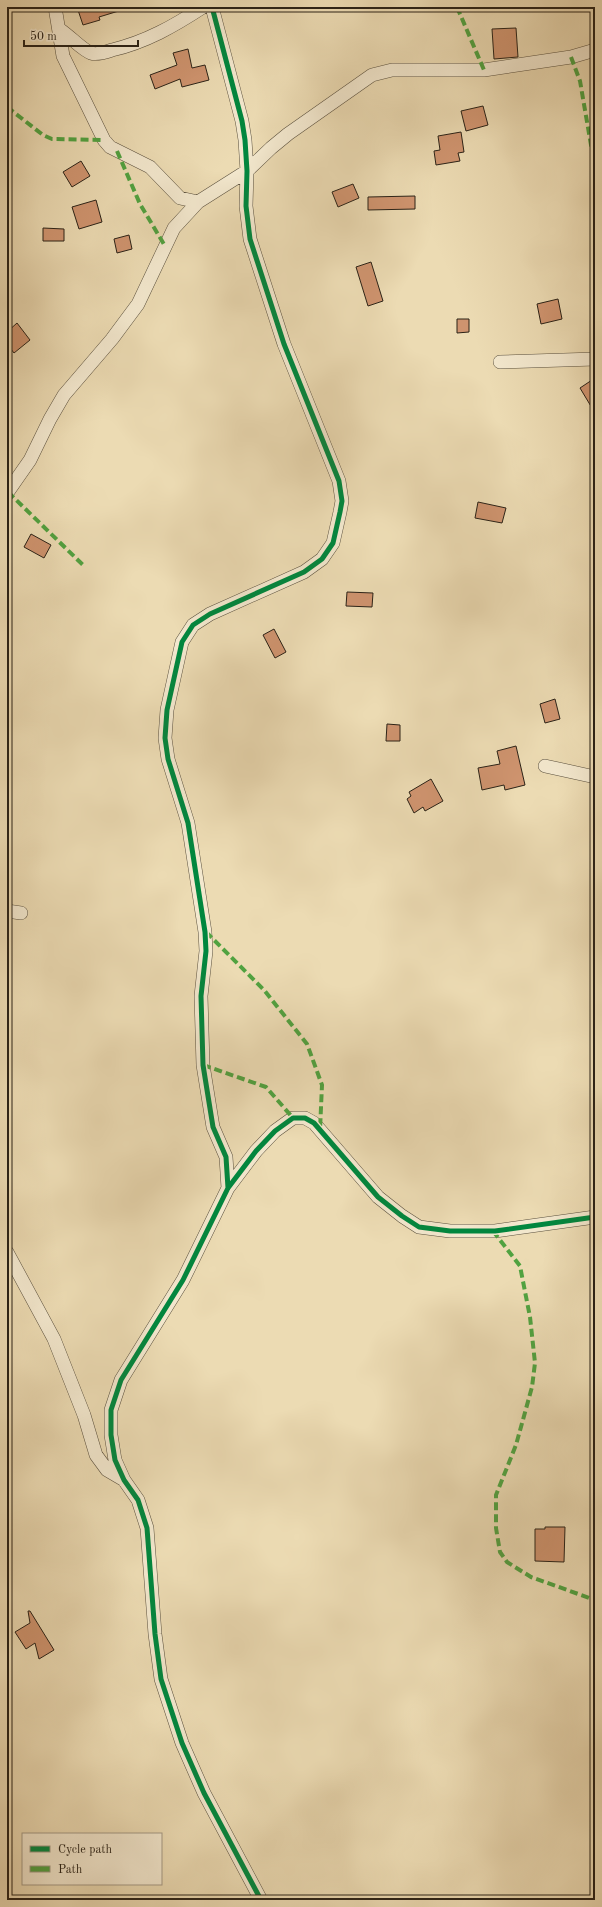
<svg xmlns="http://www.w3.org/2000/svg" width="602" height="1907" viewBox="0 0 602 1907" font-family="'Old Standard TT',serif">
<rect width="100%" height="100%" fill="#ecdbb3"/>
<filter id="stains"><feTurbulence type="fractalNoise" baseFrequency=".005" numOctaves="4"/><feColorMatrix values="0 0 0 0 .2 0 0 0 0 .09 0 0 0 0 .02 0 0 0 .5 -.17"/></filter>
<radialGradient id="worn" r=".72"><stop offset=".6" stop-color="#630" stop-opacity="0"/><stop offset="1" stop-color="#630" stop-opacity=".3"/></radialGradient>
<path fill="#cf946f" stroke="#2a2217" d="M77,7H121L122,10L99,17L100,20L83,25Z
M516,28L518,57L494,59L492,29Z
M188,49L192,68L205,65L209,80L182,87L180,79L155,89L150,75L177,65L173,53Z
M483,106L488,125L466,131L461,111Z
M461,132L464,152L458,153L460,161L436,165L434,151L440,150L438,136Z
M81,161L90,176L72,187L63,172Z
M353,184L359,198L338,207L332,192Z
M415,196V209L368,210V197Z
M96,200L102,222L79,229L72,207Z
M43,228L64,229V241H43Z
M129,235L132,249L117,253L114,239Z
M371,262L383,301L368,306L356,267Z
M558,299L562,319L541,324L537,304Z
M457,319H469V332L457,333Z
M17,323L30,340L14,353L7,344V332Z
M595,378V413L580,388Z
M478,502L506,508L502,523L475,518Z
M31,534L51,545L44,558L24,547Z
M347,592L373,593L372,607L346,606Z
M274,629L286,652L275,658L263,635Z
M555,699L560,719L545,723L540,704Z
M387,724L400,725V741H386Z
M516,746L525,785L505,790L504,785L482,790L478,768L500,764L497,751Z
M431,779L443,801L425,811L423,807L414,813L407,799L411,796L409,792Z
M545,1527H565L564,1562L535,1561V1529H545Z
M28,1611H30L54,1650L39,1659L35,1643L26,1649L15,1632L30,1623Z"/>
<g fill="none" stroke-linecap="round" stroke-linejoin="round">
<g stroke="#5a503e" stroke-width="14">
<path id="minor" d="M55,7L63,56L104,140L110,147L150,167L180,198L198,202
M212,7L242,121L245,140L247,171L246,206L250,239L284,344L339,481L342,501L340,512L333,543L322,559L304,572L210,614L193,625L182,642L167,710L165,738L168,759L188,823L205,932L206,951L201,996L203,1065L213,1127L226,1157L228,1188
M59,29C69,35 82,50 91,53C97,55 106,52 112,50C146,42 174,26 203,7
M500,362L595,359
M7,493L30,460L50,419L64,395L112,339L138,304L174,228L198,202L247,171L271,148L288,134L372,75L392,70H484L571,57L595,50
M545,766L595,777
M7,911L21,913
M7,1252L54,1339L84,1415L96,1455L107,1470L124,1480
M261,1900L204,1793L182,1743L161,1679L155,1634L147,1528L138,1500L124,1480L115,1460L111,1435V1410L121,1380L183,1280L228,1188L256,1151L275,1131L293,1118H305L314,1123L378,1197L402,1216L419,1227L450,1231H495L595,1217"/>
</g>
<use href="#minor" stroke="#f3e8ce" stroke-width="13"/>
<path stroke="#51a240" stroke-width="4" stroke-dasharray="8 4" stroke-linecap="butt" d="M457,7L484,70
M571,57L580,81L591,145L595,155
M7,107L43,135L52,139L104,140
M117,151L140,204L165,246
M8,492L83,565
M206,932L264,990L307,1044L322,1085L320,1130
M203,1065L266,1087L293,1118
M493,1231L520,1266L530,1317L535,1363L532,1387L516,1445L496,1495V1528L500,1552L507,1562L531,1577L595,1600"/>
<g stroke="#f3e8ce" stroke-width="8">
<path id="cycleway" d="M212,7L242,121L245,140L247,171L246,206L250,239L284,344L339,481L342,501L340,512L333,543L322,559L304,572L210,614L193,625L182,642L167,710L165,738L168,759L188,823L205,932L206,951L201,996L203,1065L213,1127L226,1157L228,1188
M261,1900L204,1793L182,1743L161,1679L155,1634L147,1528L138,1500L124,1480L115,1460L111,1435V1410L121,1380L183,1280L228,1188L256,1151L275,1131L293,1118H305L314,1123L378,1197L402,1216L419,1227L450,1231H495L595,1217"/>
</g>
<use href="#cycleway" stroke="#00873e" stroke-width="5"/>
</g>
<rect width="602" height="1907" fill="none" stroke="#ecdbb3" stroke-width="24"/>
<rect x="8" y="8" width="586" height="1891" fill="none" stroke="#2a2217" stroke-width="2"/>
<rect x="12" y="12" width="578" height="1883" fill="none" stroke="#2a2217"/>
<rect x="22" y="1833" width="140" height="52" fill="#f3e8ce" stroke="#a39985"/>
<rect x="30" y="1846" width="20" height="6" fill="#00873e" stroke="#a39985"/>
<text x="58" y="1853" font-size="12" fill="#2a2217">Cycle path</text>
<rect x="30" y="1866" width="20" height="6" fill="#51a240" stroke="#a39985"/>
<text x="58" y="1873" font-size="12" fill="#2a2217">Path</text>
<path d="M24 40v6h114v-6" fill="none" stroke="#2a2217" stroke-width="2"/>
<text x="30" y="40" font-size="12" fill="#2a2217" stroke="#f3e8ce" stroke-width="3" paint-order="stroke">50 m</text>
<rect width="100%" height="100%" filter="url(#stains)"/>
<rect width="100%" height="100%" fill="url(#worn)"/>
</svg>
